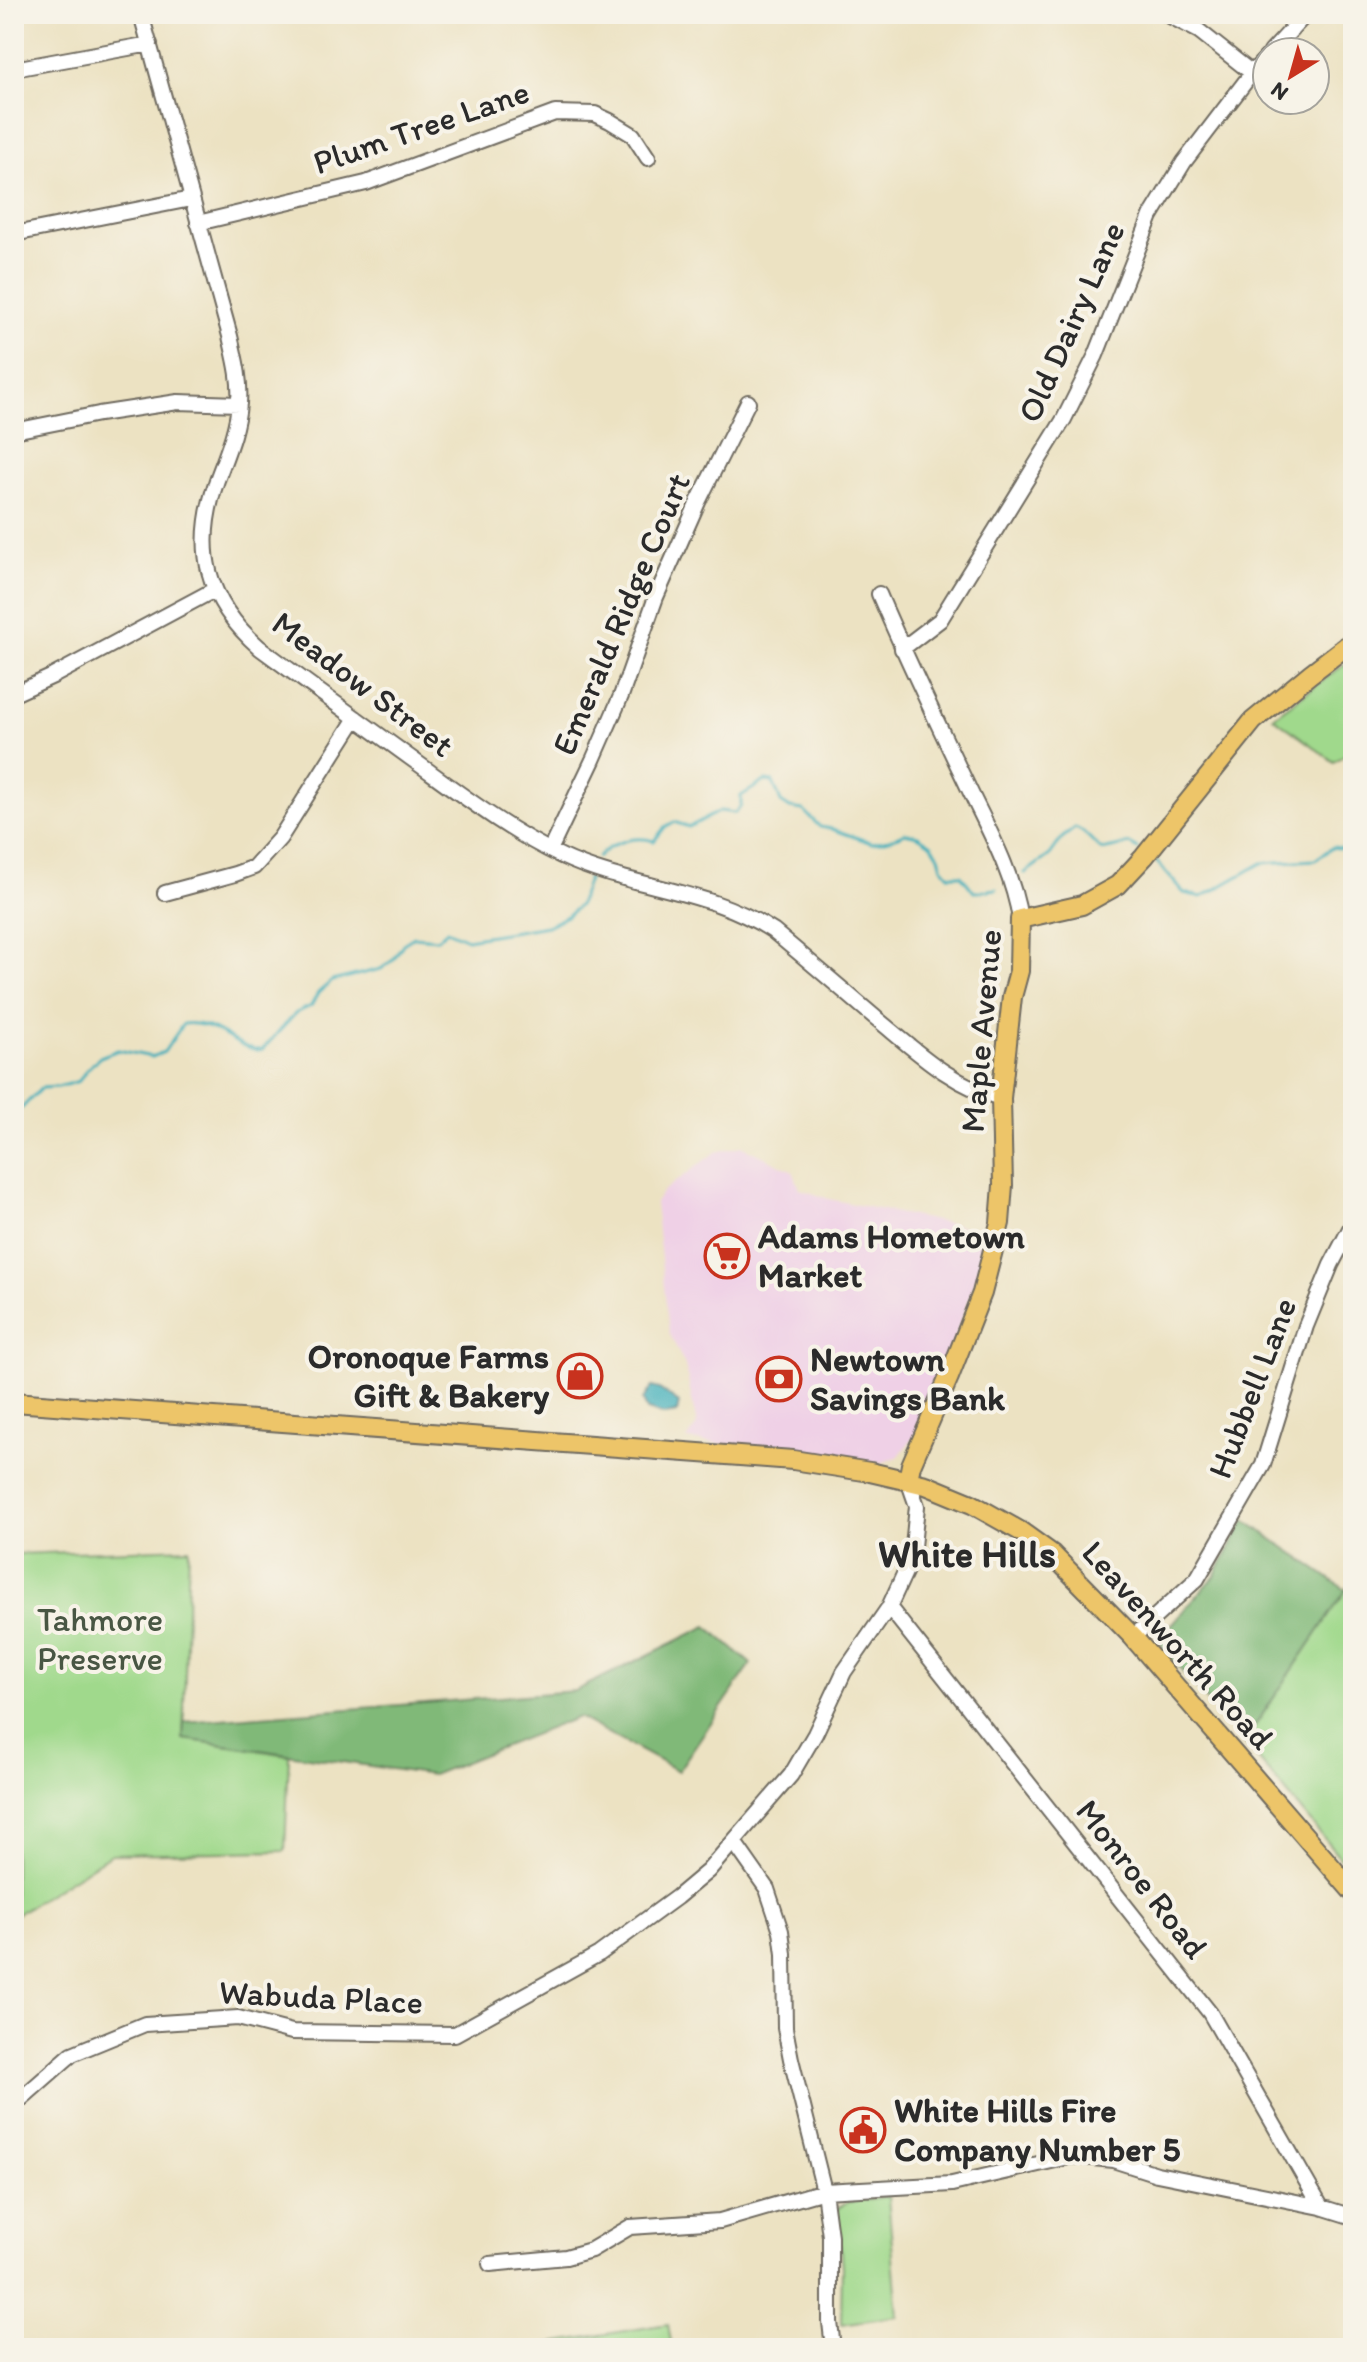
<svg xmlns="http://www.w3.org/2000/svg" width="1367" height="2362" viewBox="0 0 1367 2362" font-family="Itim,sans-serif">
<rect width="100%" height="100%" fill="#f7f3e8"/>
<filter id="ink" filterUnits="userSpaceOnUse"><feTurbulence type="fractalNoise" baseFrequency=".0125" numOctaves="2"/><feDisplacementMap in="SourceGraphic" scale="16" xChannelSelector="R" yChannelSelector="G"/><feConvolveMatrix kernelMatrix="1 2 1 2 8 2 1 2 1" color-interpolation-filters="sRGB"/></filter>
<filter id="wash" filterUnits="userSpaceOnUse"><feTurbulence type="fractalNoise" baseFrequency=".006" numOctaves="4" result="noise"/><feDisplacementMap in="SourceGraphic" scale="32" xChannelSelector="R" yChannelSelector="G"/><feGaussianBlur stdDeviation="1.8" result="paint"/><feColorMatrix in="noise" values="0 0 0 0 0 0 0 0 0 0 0 0 0 0 0 0 0 1.4 0 .05"/><feComposite in="paint" operator="in"/></filter>
<g filter="url(#wash)">
<rect width="100%" height="100%" fill="#ece2c2"/>
<path fill="#efd0e6" d="M742,1146L793,1171L800,1189L829,1199L990,1232L982,1264L922,1426L898,1457L878,1464L687,1440L697,1425L685,1365L669,1333L655,1203L663,1191L716,1152Z"/>
<path fill="#a0d98c" stroke="#66825c" stroke-width="2" d="M1352,659L1353,749L1334,762L1273,717Z
M189,1548L183,1739L289,1755L285,1851L111,1854L14,1916V1554Z
M1353,1580V1873L1244,1742Z
M888,2196L898,2316L841,2324L842,2267L837,2209L848,2202Z
M668,2324L672,2348H521Z"/>
<path fill="#80b978" stroke="#567252" stroke-width="2" d="M1245,1520L1346,1590L1244,1742L1165,1652L1161,1643L1164,1633L1215,1576Z
M707,1626L751,1664L678,1771L578,1717L432,1775L183,1739L184,1722L575,1691Z"/>
<path fill="#3eaeba" stroke="#346c72" stroke-width="2" d="M652,1387L659,1389L679,1403L677,1413L664,1415L647,1410L643,1400Z"/>
<g fill="none" stroke-linecap="round" stroke-linejoin="round">
<path stroke="#3eaeba" stroke-width="3" d="M598,857C612,842 635,835 654,841L665,827L674,822L689,827L720,811L735,813L741,806V796L765,781L773,782L781,802L790,808L803,810L820,827L832,829L872,843L889,840L905,833L918,836L932,845L939,856L942,867L949,875H961L974,892L996,889
M1157,862L1184,893L1202,897L1262,863L1315,860L1333,847L1353,851
M1025,873L1050,855L1062,838L1075,828C1086,831 1093,843 1102,850L1130,844L1138,849
M14,1112L22,1108L41,1088L58,1087L79,1081L86,1070L100,1057L118,1050L152,1057L164,1052L183,1024C216,1019 237,1052 262,1050L296,1013L311,1006L318,993L332,981L381,969L393,960L403,944L414,937L437,939L447,930L467,939L547,926L567,916L579,905L588,879"/>
</g>
</g>
<g filter="url(#ink)">
<g fill="none" stroke-linecap="round" stroke-linejoin="round">
<g stroke="#6f6b60" stroke-width="18">
<path id="minor" d="M141,14L230,336C235,358 241,380 239,403C237,431 226,455 217,480C193,548 206,601 260,648C314,688 368,727 423,767C467,799 511,832 561,856C631,889 708,888 773,931C808,960 843,990 877,1019C915,1050 952,1086 1001,1098
M1166,14L1199,31L1252,73
M1271,52L1306,14
M14,69L150,44
M198,223L366,183L555,113L595,114L610,121L633,135L648,158
M14,234L191,199
M14,431L99,414L178,402L239,404
M879,594C907,660 938,724 969,789C989,831 1013,873 1020,919
M902,649L940,620L1064,419L1096,355L1151,216L1184,162L1252,73L1267,57
M14,694L53,676L214,590
M550,850L593,760L621,696L656,597L698,502L748,402
M165,893L235,874L254,867L280,838L356,718
M889,1607L1210,2013L1321,2207
M1133,1637L1197,1579L1263,1465L1306,1326L1331,1265L1353,1223
M734,1842L767,1889L781,1931L784,1954L785,2028L791,2059L824,2191L830,2236V2322L833,2348
M14,2105L72,2054L145,2024L238,2018L292,2032L455,2034L599,1954L677,1897L708,1871L791,1775L815,1734L844,1672L889,1607L912,1557L917,1506L908,1480
M490,2264L566,2257L591,2250L630,2227L720,2221L824,2191L952,2184L1073,2156L1113,2160L1157,2174L1321,2207L1353,2217"/>
</g>
<g stroke="#6f6b60" stroke-width="22">
<path id="major" d="M14,1402L793,1460L870,1472L926,1485L972,1504L1020,1531L1052,1554L1133,1637L1353,1892
M908,1480L911,1465L949,1377L982,1293L1000,1223L1003,1185L1001,1098L1012,997L1019,971L1020,919L1082,905L1118,885L1144,857L1253,721L1310,674L1353,641"/>
</g>
<use href="#minor" stroke="#fff" stroke-width="14"/>
<use href="#major" stroke="#edc569" stroke-width="18"/>
</g>
</g>
<defs>
<g id="supermarket-ring" transform="scale(2.3)"><circle r="9.5" fill="#f7f3e8" stroke="#c8321e" stroke-width="1.5"/><path d="M-6-5.5h2.5l.6 2H6L4.5 2H-2.5L-4.4-4H-6ZM-1.5 3.2a1.3 1.3 0 1 0 .1 0ZM3 3.2a1.3 1.3 0 1 0 .1 0Z" fill="#c8321e"/></g>
<g id="shop-ring" transform="scale(2.3)"><circle r="9.5" fill="#f7f3e8" stroke="#c8321e" stroke-width="1.5"/><path d="M-5-2.5h2.3a2.7 3.5 0 0 1 5.4 0H5L5.5 6h-11ZM-1.5-2.5h3a1.5 2.3 0 0 0-3 0Z" fill="#c8321e"/></g>
<g id="bank-ring" transform="scale(2.3)"><circle r="9.5" fill="#f7f3e8" stroke="#c8321e" stroke-width="1.5"/><path d="M-6-4H6V4H-6ZM0-2.3a2.3 2.3 0 1 0 0 4.6a2.3 2.3 0 1 0 0-4.6Z" fill="#c8321e"/></g>
<g id="civic-ring" transform="scale(2.3)"><circle r="9.5" fill="#f7f3e8" stroke="#c8321e" stroke-width="1.5"/><path d="M-.6-6.5H3V-4.5H.6V-3L4-1V1h2V6H-6V1h2V-1L-.6-3ZM-1.2 2.5V6h2.4V2.5Z" fill="#c8321e"/></g>
</defs>
<g fill-rule="evenodd">
<use href="#supermarket-ring" x="727" y="1256"/>
<use href="#shop-ring" x="580" y="1376"/>
<use href="#bank-ring" x="779" y="1379"/>
<use href="#civic-ring" x="863" y="2130"/>
</g>
<g text-anchor="middle" dominant-baseline="central" stroke-width="8" stroke-linejoin="round" paint-order="stroke">
<g font-size="34" fill="#2b2b2b" stroke="#f7f3e8">
<text transform="translate(421 127) rotate(-19)">Plum Tree Lane</text>
<text transform="translate(1071 322) rotate(-66)">Old Dairy Lane</text>
<text transform="translate(621 614) rotate(-67)">Emerald Ridge Court</text>
<text transform="translate(363 684) rotate(37)">Meadow Street</text>
<text transform="translate(981 1031) rotate(-85)">Maple Avenue</text>
<text transform="translate(1252 1388) rotate(-69)">Hubbell Lane</text>
<text transform="translate(1178 1645) rotate(48)">Leavenworth Road</text>
<text transform="translate(1142 1879) rotate(52)">Monroe Road</text>
<text transform="translate(321 1997) rotate(3)">Wabuda Place</text>
</g>
<g font-size="34" font-weight="bold" fill="#2b2b2b" stroke="#f7f3e8" text-anchor="start">
<text x="758" y="1236">Adams Hometown<tspan x="758" dy="39">Market</tspan></text>
<text x="549" y="1356" text-anchor="end">Oronoque Farms<tspan x="549" dy="39">Gift &amp; Bakery</tspan></text>
<text x="810" y="1359">Newtown<tspan x="810" dy="39">Savings Bank</tspan></text>
<text x="894" y="2110">White Hills Fire<tspan x="894" dy="39">Company Number 5</tspan></text>
</g>
<g font-size="34" fill="#485643" stroke="#f7f3e8">
<text x="100" y="1619">Tahmore<tspan x="100" dy="39">Preserve</tspan></text>
</g>
<g font-size="38" font-weight="bold" fill="#2b2b2b" stroke="#f7f3e8">
<text x="967" y="1554">White Hills</text>
</g>
</g>
<rect width="1367" height="2362" fill="none" stroke="#f7f3e8" stroke-width="48"/>
<g transform="translate(1291 76) rotate(217)"><circle r="38" fill="#f7f3e8" stroke="#a5a39c" stroke-width="2"/>
<path d="M0-6L14 30L0 20L-14 30Z" fill="#c8321e"/>
<text y="-12" font-size="22" font-weight="bold" text-anchor="middle" fill="#2b2b2b">N</text>
</g>
</svg>
